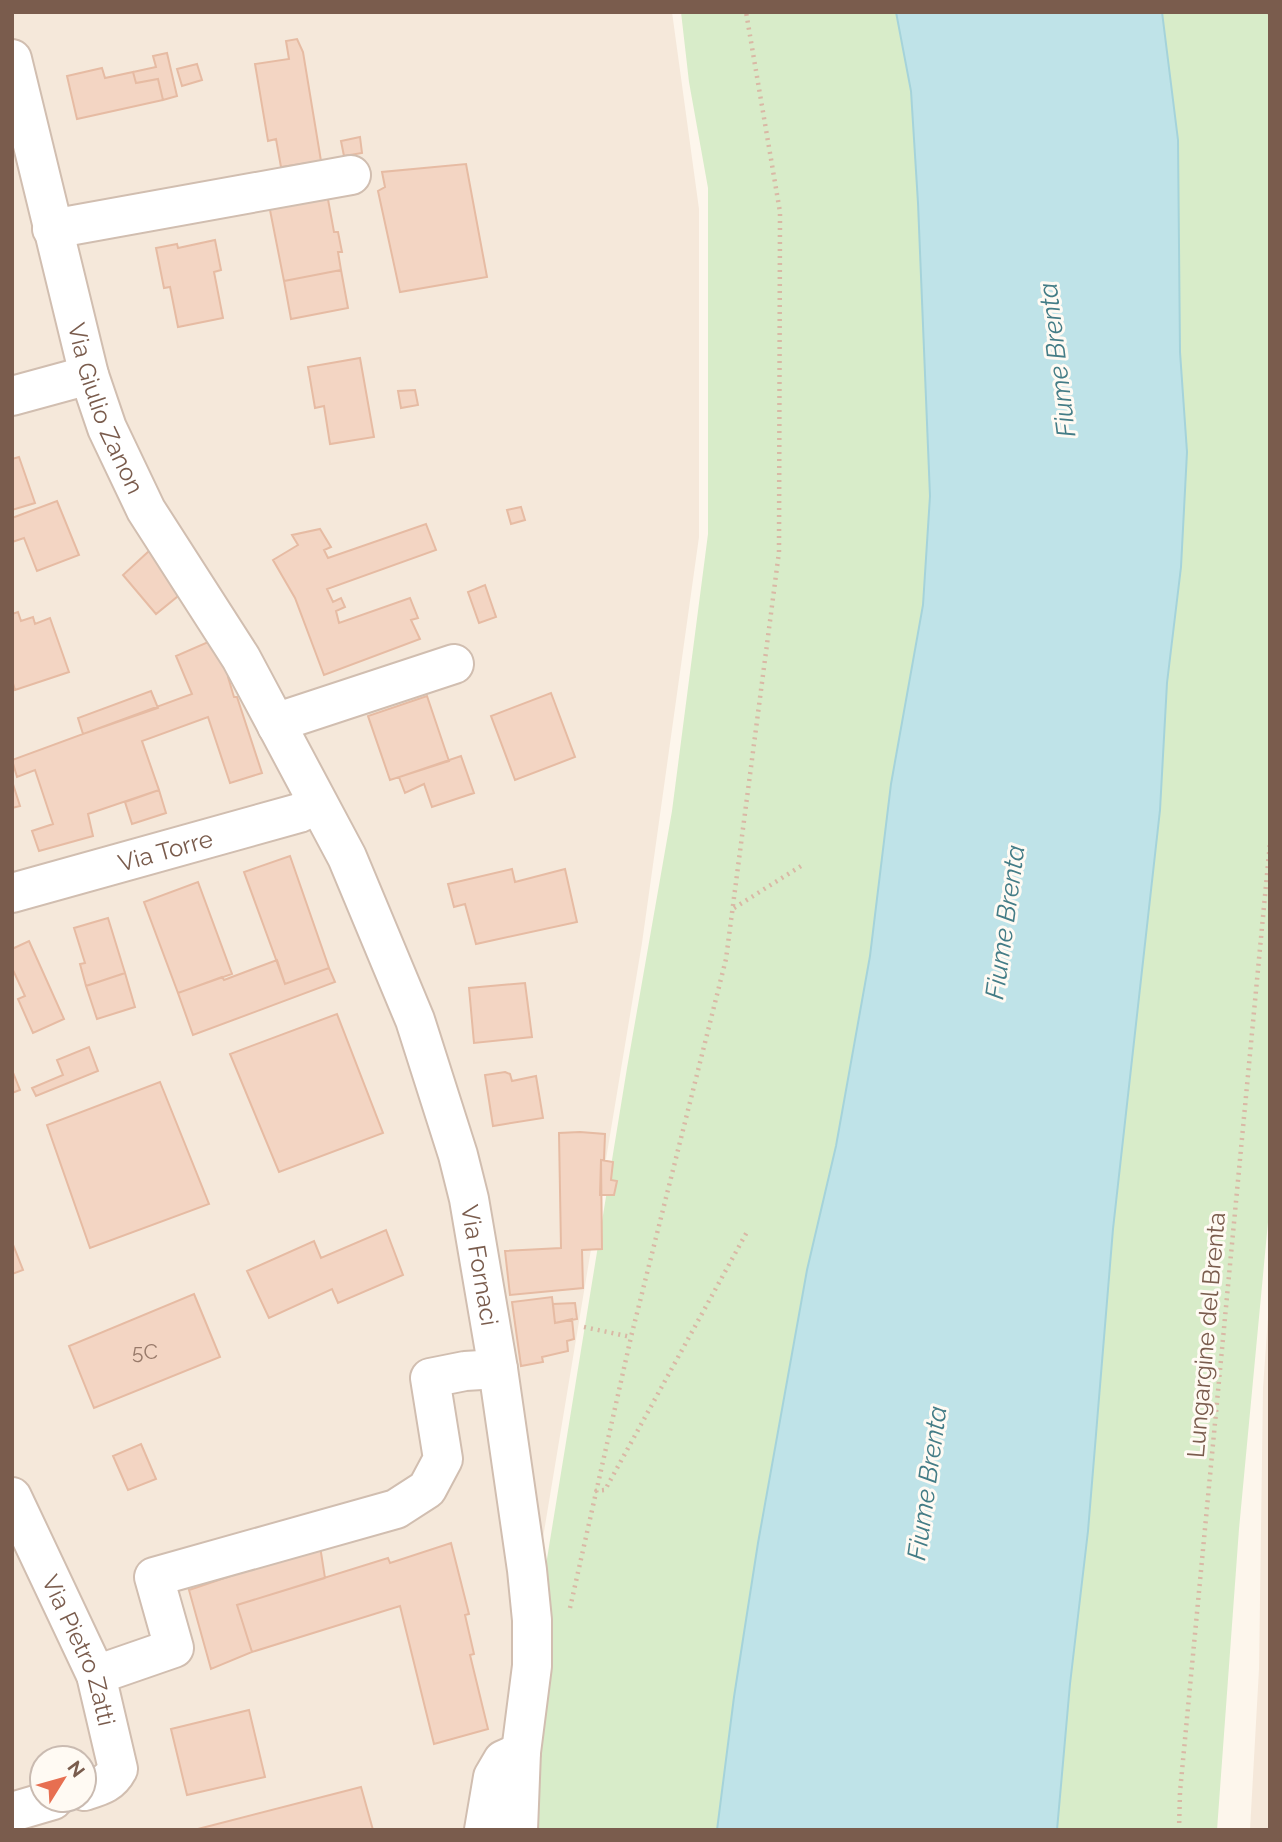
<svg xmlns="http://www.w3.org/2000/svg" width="1282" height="1842" viewBox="0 0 1282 1842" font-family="Raleway,sans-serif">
<rect width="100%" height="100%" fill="#fdf6ec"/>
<path fill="#f5e8da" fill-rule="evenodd" d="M12,12H672L699,209V537L642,943L511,1730L477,1830H12ZM42,1758H84V1800H42Z
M1270,1289V1830H1250L1259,1669L1263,1388Z"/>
<path fill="#d8ecc9" d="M681,12H896L911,91L918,203L930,496L923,605L891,784L870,956L836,1146L807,1270L758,1543L734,1697L717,1830H491L538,1614L627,1068L672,811L708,534V188L689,82Z
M1162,12H1270V1201L1239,1529L1217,1830H1057L1070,1684L1088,1531L1113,1229L1160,810L1167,683L1181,567L1187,452L1180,352L1178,140Z"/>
<path fill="#bfe3e8" stroke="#a5d3da" stroke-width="2" d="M896,12H1162L1178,140L1180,352L1187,452L1181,567L1167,683L1160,810L1113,1229L1088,1531L1070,1684L1057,1830H717L734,1697L758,1543L807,1270L836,1146L870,956L891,784L923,605L930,496L918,203L911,91Z"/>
<path fill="#f3d5c3" stroke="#e6bba3" stroke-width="2" d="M297,39L303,52L321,161L281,167L276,139L268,141L255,64L289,59L286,41Z
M167,53L177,96L163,100L158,79L136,83L133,72L156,67L153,56Z
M197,64L202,80L182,86L177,69Z
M102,68L105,78L133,72L136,83L158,79L163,100L77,119L67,76Z
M360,137L362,153L344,156L341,141Z
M466,164L487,277L400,292L378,191L385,187L382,172Z
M327,194L334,232H338L342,252H338L341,270L284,281L269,205Z
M215,240L221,270L214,272L223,318L178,327L170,287L164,288L156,248L177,244L178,248Z
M341,270L348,308L291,319L284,281Z
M360,358L374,437L330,444L324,406L315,408L308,367Z
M415,390L418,405L401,408L398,391Z
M19,457L35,503L12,510V459Z
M57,501L79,555L37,571L24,538L12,542V518Z
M521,507L525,520L511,524L507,510Z
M426,524L436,550L327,589L333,602L341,598L345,607L336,611L339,623L410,598L418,618L411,620L420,639L324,675L295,598L273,560L298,545L292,535L320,529L331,547L324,550L328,558Z
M149,551L183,592L156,614L123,575Z
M485,585L496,617L479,623L468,592Z
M18,612L21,621L33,617L35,624L50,618L69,672L15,690L12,680V614Z
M215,639L232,675L228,677L234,697H237L262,773L230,783L208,717L142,741L159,790L88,814L93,836L39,851L32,831L53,824L35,770L17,777L12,760L192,694L176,656Z
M151,691L158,708L83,734L78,718Z
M551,693L575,757L515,780L491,716Z
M427,696L449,761L390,780L368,716Z
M461,756L474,793L432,807L424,784L405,793L399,777Z
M12,781L20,806L12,808Z
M159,790L166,813L132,824L125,802Z
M290,856L329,968L285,984L244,872Z
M512,869L515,882L565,869L577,922L476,944L465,904L454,907L448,884Z
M198,882L232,974L178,993L144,902Z
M108,918L125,973L86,986L80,964L85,963L74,928Z
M29,941L64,1019L33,1033L18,999L25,996L12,968V949Z
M277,960L285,984L329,968L335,982L193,1035L178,993L222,977L224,980Z
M125,973L135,1007L97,1019L86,986Z
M525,983L532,1037L474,1043L469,988Z
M337,1014L383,1133L279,1172L230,1054Z
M89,1047L98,1071L36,1096L32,1088L63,1075L57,1060Z
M12,1070L20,1090L12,1093Z
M505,1072L510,1074L512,1081L536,1076L543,1118L493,1126L485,1075Z
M160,1082L209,1204L90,1248L47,1125Z
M580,1132L605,1134L604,1160H601L602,1249L582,1250L583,1288L510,1295L505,1251L561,1248L559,1133Z
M601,1160L613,1162L611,1180L617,1181L614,1195H600Z
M386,1230L403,1275L338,1303L332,1289L269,1318L247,1271L314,1241L321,1258Z
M12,1242L23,1270L12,1274Z
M194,1294L220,1357L94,1408L69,1346Z
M552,1297L555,1323L572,1319L574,1339L567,1341L568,1351L542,1357L543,1362L521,1366L512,1302Z
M575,1303L577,1319L555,1323L553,1304Z
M141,1444L156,1479L128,1490L113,1456Z
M451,1543L469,1614L465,1615L474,1654L470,1655L488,1729L434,1744L400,1606L252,1652L237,1605L388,1558L390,1563Z
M320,1546L325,1578L237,1605L252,1652L211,1669L189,1590Z
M249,1710L265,1777L187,1795L171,1729Z
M361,1787L373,1830H194Z"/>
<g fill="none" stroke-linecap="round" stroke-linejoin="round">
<g stroke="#d1beb0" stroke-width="42">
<g id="minor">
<path id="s1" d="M12,59L89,375L107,428L146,510L241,658L347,857L415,1020L458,1155L469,1199L498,1369L527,1570L532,1620V1666L521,1752L518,1830"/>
<path d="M52,229L351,175"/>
<path d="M12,396L89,375"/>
<path d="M277,726L290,718L454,664"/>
<path id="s2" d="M12,893L299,813L318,804"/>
<path id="s3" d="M12,1497L96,1675L118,1769C110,1784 100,1786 84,1791"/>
<path d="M96,1675L174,1648L154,1577L396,1509L427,1489L443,1459L430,1378L465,1371L498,1369"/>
<path d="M12,1812L53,1800"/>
<path d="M484,1830L493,1777L503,1760L521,1752"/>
</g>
</g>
<path stroke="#d9b8a5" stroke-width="4.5" stroke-dasharray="2 5" stroke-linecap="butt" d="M1269,12L1270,17
M734,908L801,866
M584,1327L631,1337
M595,1491L605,1490L748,1230
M570,1608L631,1337L726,959L779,552L780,212L746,12
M1179,1830L1180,1792L1270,843"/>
<use href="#minor" stroke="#fff" stroke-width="38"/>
</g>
<g text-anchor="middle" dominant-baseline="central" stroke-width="6" stroke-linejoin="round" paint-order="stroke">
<g font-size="21" fill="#987a6a">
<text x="145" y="1351">5C</text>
</g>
<g font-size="24" fill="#7a5c4d" stroke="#fffaf3">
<text stroke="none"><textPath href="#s1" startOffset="362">Via Giulio Zanon</textPath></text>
<text stroke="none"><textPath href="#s2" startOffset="159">Via Torre</textPath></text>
<text stroke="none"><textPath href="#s1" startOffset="1304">Via Fornaci</textPath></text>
<text transform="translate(1206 1335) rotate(-85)">Lungargine del Brenta</text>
<text stroke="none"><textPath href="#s3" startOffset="168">Via Pietro Zatti</textPath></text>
</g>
<g font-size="26" font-style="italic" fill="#437c86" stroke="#fffaf3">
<text transform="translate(1057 360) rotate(-97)">Fiume Brenta</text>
<text transform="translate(1005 922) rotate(-82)">Fiume Brenta</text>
<text transform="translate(927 1483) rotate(-82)">Fiume Brenta</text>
</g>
</g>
<rect width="1282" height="1842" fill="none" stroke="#7a5c4d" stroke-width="28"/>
<g transform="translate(63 1779) rotate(53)"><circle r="33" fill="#fffaf3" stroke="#cabbb1" stroke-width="2"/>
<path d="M0-5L12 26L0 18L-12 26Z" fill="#e76f51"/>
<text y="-10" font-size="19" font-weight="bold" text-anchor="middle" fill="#7a5c4d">N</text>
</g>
</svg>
